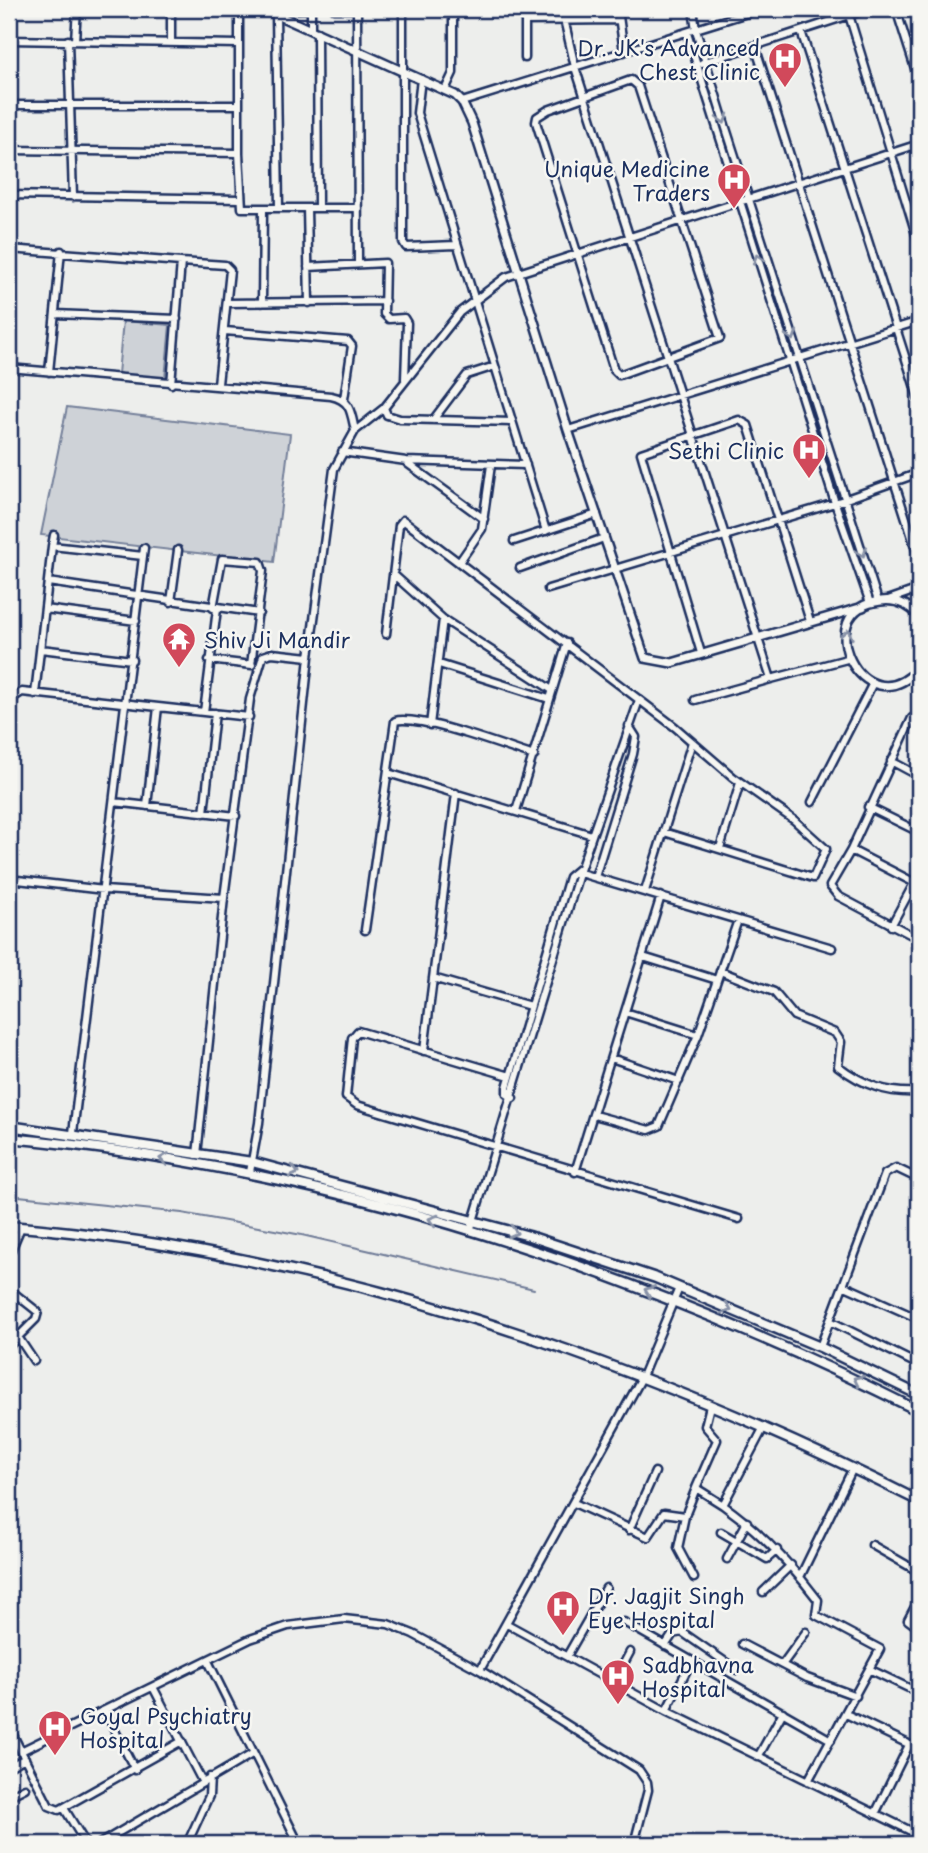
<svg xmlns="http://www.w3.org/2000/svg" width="928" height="1853" viewBox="0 0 928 1853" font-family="'Playpen Sans',sans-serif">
<rect width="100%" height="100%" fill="#edeeec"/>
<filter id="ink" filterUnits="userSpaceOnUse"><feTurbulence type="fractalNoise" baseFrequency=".0143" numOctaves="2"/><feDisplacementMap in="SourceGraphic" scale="14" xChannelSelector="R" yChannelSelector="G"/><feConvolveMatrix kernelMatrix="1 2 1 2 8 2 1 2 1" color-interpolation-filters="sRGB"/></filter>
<g filter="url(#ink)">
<path fill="#ced2d7" stroke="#74809a" stroke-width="2" d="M123,321L170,325L165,379L118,374Z
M67,407L290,434L274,562L41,535Z"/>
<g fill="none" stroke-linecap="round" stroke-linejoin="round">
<path stroke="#6e7a96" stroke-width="2" d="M9,1195L182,1213L302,1235L534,1289"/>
<g stroke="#1b2f5e" stroke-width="11">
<path id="minor" d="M239,9V153L242,208H358
M311,9V29
M334,9H357
M357,9L358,264
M403,9V242L406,247L456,245
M618,9L624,52
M693,9L696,30L726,128L878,601
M896,9L919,81
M271,11L306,9
M276,14L279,208
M849,15L919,244
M564,19L575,67L771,679L847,659
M525,21L618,20
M801,31L919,400
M317,32L318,208
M687,33L835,503L870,603
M9,40L239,44
M68,40L73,197
M75,40L77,9
M171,43V9
M755,46L919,559
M525,58V9
M702,63L868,9
M421,79L417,113L546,531
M631,80L638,86L720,338L619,375L614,370L536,122L537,117L548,110Z
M445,90L453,73V9
M462,102L760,9
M9,105H239
M9,150L239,153
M9,195L240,199
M307,208L309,303
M9,249L181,262L171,384
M181,262L225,265L230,270L218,384
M308,267L385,263L384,314L389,319L404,318L407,323L405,379
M228,303L385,301
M262,303L263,210
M55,314L177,319
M225,331L348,341L352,346L344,399
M9,368L331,396C351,400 351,413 355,431L334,469L309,657L259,1123L250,1172
M49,372L61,251
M384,408L387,415L400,419L512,422
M433,420L467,375L495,366
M568,430L919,321
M355,431L384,408L460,312L506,277L919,144
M342,452L406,461L526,465
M407,463L484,519
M514,541L597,514
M52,546L54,535
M460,561L482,529L491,465
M520,568L604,538
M394,575L443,619L552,690
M48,582L259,613
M548,589L835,503L919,473
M888,600L919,589
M171,602L178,550
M213,608L222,559L260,562L263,571L251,665
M45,609L136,621
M386,634L399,525L403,520L675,727L733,777L794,820L826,849L813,878L664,832
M41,649L132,660
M701,653L641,453L739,420L748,425L810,621
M209,660L252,665
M439,664L549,699
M35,694L52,546L143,556
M695,700L771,679
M204,712L217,609
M919,722L912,718L851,850L830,886L838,896L919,939
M430,725L443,619
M9,730L14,697L22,692L249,717
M891,761L919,776
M388,773L592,835
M114,802L236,816
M812,802L873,683
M147,806L158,707
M868,807L919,832
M516,811L567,643
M204,813L215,713
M720,848L740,783
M851,850L919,885
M580,873L832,948
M595,877L633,754L636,737L629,726
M9,879L104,890L224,898
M645,891L692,742
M891,926L919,874
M365,930L395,721C418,714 506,747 534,756
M643,957L717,980
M720,971L774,992L794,1016L835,1033L841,1042L838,1066C863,1085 887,1094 919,1092
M433,978L530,1006
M625,1012L698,1035
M424,1051L456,793
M611,1058L679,1081
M510,1076L358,1031L352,1038L346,1097L357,1105L739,1219
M513,1098L507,1094V1087L569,877L581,867
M594,1115L649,1130L659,1126L698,1035L738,920
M73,1133L144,548
M197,1155L224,898L250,699L263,656L272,653L309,657
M575,1172L661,896
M470,1231L581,867L639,700
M9,1255L21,1227
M845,1286L919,1319
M9,1289L38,1312L36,1319L9,1346
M830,1321L919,1365
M18,1337L34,1361
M820,1347L885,1174L896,1168L919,1179
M710,1406L705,1426L717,1440L696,1488L723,1505
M764,1427L723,1505C761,1532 790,1563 818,1600L816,1615L880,1649L808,1781
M574,1503L648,1537L664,1513L685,1516
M629,1530L655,1472
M721,1532L767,1559L777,1550
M872,1545L919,1572
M727,1559L747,1522
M800,1577L853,1468
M694,1578L678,1548L685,1516L696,1488
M763,1592L791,1565
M919,1599L908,1620L919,1628
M624,1622L831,1740
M507,1624L666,1711L919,1835
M742,1644L807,1678L856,1696
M665,1646L673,1634L682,1632L737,1670
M567,1656L606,1588
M208,1661L299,1844
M782,1665L806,1632
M480,1670L641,1379L679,1288
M871,1670L919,1693
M614,1682L630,1652
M153,1687L202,1781
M105,1711L135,1770
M666,1711L691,1662
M846,1714L919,1749
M9,1727L21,1751L250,1639L288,1626L344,1619L388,1624L413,1634L480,1670L639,1770L647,1782L648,1790L634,1844
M21,1751L49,1806L59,1810L182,1741
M758,1757L783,1712
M9,1767L25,1758
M9,1796L25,1788
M64,1808L86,1844
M875,1814L909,1745
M230,1843V1844
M99,1844L252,1754
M187,1844L209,1796L210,1777
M919,1844V1843"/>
</g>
<g stroke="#1b2f5e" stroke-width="12">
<path id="tertiary" d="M264,9L455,95L462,102L472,123L568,430L645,658L672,663L863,607
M919,616C909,605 896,599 881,601C806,609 863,730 919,668"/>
</g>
<g stroke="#1b2f5e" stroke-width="13">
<path id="secondary" d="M9,1126L252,1162L529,1236L656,1278L820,1347L919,1395
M9,1138C327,1167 634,1269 919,1411
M9,1226C326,1252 637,1359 919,1501"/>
</g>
<use href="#minor" stroke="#f6f6f2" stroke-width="6"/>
<use href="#tertiary" stroke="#f6f6f2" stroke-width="7"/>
<use href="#secondary" stroke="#f6f6f2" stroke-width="8"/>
</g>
<defs><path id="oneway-chevron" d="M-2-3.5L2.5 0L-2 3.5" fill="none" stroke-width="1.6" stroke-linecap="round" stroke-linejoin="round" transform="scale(1.75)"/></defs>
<g stroke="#8892a8">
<use href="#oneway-chevron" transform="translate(723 119) rotate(73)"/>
<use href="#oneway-chevron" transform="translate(758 259) rotate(-108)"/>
<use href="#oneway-chevron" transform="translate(792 336) rotate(72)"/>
<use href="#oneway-chevron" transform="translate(862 552) rotate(72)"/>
<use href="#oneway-chevron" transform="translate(847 634) rotate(-78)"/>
<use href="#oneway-chevron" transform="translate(164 1159) rotate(-172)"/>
<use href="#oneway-chevron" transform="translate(294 1172) rotate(14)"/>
<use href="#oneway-chevron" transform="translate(433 1220) rotate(-164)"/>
<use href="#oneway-chevron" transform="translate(513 1232) rotate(15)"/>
<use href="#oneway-chevron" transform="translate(649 1291) rotate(-159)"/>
<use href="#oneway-chevron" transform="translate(727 1309) rotate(23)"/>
<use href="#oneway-chevron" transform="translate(858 1380) rotate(-154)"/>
</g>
</g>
<defs>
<g id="hospital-pin" transform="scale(1.75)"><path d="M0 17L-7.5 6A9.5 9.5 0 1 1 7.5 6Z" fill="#d1495b" stroke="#f6f6f2"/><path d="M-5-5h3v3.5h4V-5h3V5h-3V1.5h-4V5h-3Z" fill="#fff"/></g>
<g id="temple-pin" transform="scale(1.75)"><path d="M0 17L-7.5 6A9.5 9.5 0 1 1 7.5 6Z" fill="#d1495b" stroke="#f6f6f2"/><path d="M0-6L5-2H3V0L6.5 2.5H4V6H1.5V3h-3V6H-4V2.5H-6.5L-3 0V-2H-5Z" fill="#fff"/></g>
</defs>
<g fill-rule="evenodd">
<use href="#hospital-pin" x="785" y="59"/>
<use href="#hospital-pin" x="734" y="180"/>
<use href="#hospital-pin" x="809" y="450"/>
<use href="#temple-pin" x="179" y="639"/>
<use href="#hospital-pin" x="563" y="1607"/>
<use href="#hospital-pin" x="618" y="1676"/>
<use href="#hospital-pin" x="55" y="1727"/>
</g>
<g text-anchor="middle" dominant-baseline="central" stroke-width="5" stroke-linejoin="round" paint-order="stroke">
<g font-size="21" fill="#1b2f5e" stroke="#f6f6f2" text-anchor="start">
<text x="760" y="47" text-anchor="end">Dr. JK's Advanced<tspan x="760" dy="24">Chest Clinic</tspan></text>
<text x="710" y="168" text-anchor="end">Unique Medicine<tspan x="710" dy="24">Traders</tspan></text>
<text x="784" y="450" text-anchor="end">Sethi Clinic</text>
<text x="204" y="639">Shiv Ji Mandir</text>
<text x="588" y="1595">Dr. Jagjit Singh<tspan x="588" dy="24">Eye Hospital</tspan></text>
<text x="642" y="1664">Sadbhavna<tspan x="642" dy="24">Hospital</tspan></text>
<text x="80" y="1715">Goyal Psychiatry<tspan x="80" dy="24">Hospital</tspan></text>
</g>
</g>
<rect width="928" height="1853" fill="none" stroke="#f6f6f2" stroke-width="35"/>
<rect x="18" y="18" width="893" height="1818" fill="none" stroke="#1b2f5e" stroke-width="2.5" filter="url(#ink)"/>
</svg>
